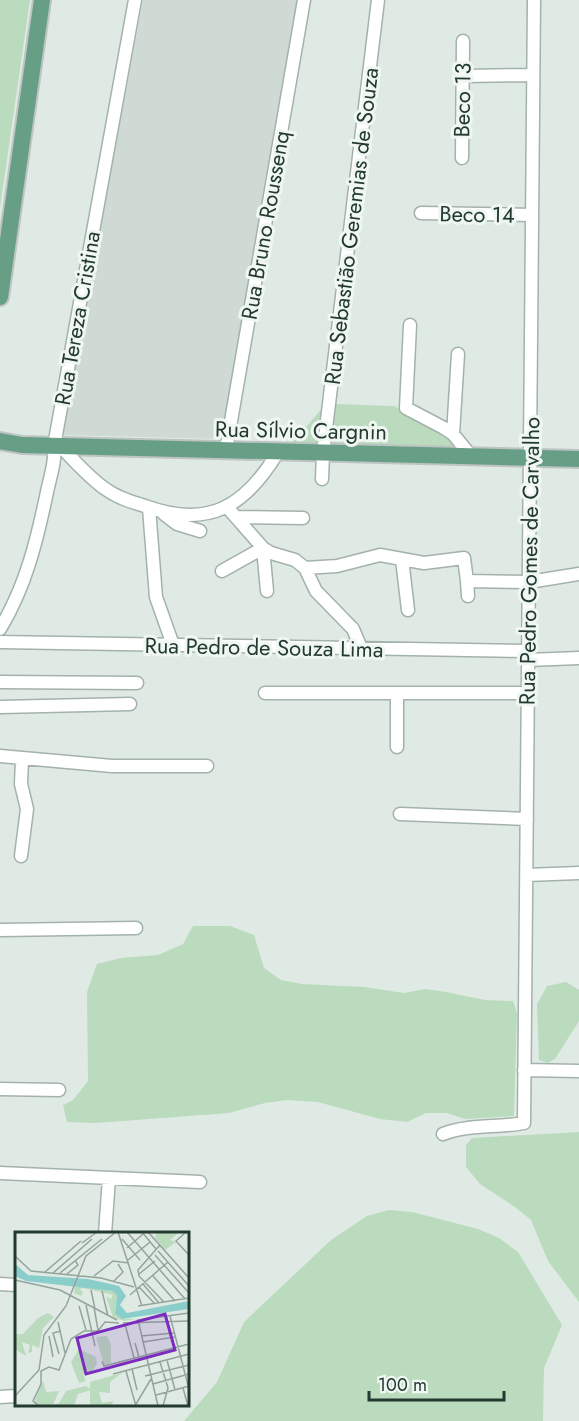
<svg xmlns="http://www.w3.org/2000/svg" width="579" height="1421" viewBox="0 0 579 1421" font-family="Jost,sans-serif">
<rect width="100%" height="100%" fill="#e0eae4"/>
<path fill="#cedad3" d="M143,0H299L221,439L62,435Z"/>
<path fill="#badbbd" d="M0,0H30L0,208Z
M334,404L394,406L442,433L459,449L329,446Z
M323,407L319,447L291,445L301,427L307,426Z
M193,926H230L254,935L264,968L281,980L302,984L364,987L404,993L425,989L446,992L485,1000L513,1001L517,1013L514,1116L465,1119L447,1113H426L407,1122L380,1119L318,1102L287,1100L265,1103L229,1113L96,1123L67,1122L63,1105L73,1100L88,1081L87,992L97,964L121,958L158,955L183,944Z
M566,982L579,990V1021L555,1059L548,1063L539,1060L537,1004L547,986Z
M579,1132V1302L548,1261L531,1220L515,1207L480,1184L466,1167V1145L472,1138Z
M389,1210L412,1212L478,1229L499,1238L518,1252L562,1325L544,1368L543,1421H184L217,1382L244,1322L331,1240L367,1216Z"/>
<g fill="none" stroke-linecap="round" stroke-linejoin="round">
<g stroke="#a3b2aa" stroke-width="15">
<path id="minor" d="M463,76L533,75
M462,158L463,41
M421,213L532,215
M410,325L406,408L444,428L453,434L471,456
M453,434L458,354
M60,446C75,461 90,479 107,490C118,498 132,502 145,506C208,529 245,507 278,452
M226,450L304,0
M322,479L323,453L378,0
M227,507L263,548L271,553L295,560L305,568L316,591L353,629L361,648
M149,508L156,597L173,645
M164,514L177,524L200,531
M236,517L303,518
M402,559L408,610
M305,568L337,566L380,555L424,563L464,558L467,581L529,582L579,574
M222,571L263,548L267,591
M467,581L468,596
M0,629C26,586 37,540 47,492C50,477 56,461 54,446L135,0
M0,642L528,651
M528,660L579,658
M0,682L137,683
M265,693H528
M0,707L130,704
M397,747V693
M0,756L112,766H207
M400,814L527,819
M21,856L27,809L21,784L22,759
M526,875L579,873
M0,930L136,928
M524,1070L579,1071
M0,1089L59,1090
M443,1134C468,1124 497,1128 524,1123L534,0
M0,1173L200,1182
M105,1234L109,1178
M0,1284L16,1285
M0,1397L16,1396"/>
</g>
<g stroke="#bdc4c1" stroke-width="20">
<path id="major" d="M0,297L42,0
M0,441L22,445L579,459"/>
</g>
<use href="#minor" stroke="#fff" stroke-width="12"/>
<use href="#major" stroke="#669e86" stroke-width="16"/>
</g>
<g text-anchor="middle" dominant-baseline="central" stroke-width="6" stroke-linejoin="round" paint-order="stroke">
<g font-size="22" fill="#223a2f" stroke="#f0f7f3">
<text transform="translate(462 100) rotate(-89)">Beco 13</text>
<text transform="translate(477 214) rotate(1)">Beco 14</text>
<text transform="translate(265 225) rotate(-80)">Rua Bruno Roussenq</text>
<text transform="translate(351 226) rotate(-83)">Rua Sebastião Geremias de Souza</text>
<text transform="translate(77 318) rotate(-80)">Rua Tereza Cristina</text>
<text transform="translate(301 430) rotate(1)">Rua Sílvio Cargnin</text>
<text transform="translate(529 561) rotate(-89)">Rua Pedro Gomes de Carvalho</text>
<text transform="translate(264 647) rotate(1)">Rua Pedro de Souza Lima</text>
</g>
</g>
<g transform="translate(15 1232)">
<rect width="174" height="174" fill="#e0eae4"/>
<path d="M142,0H165L155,8L161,10L150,18L140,6ZM60,53L97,59L102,63L100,78L109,87H121L109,89L98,85L91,64L96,67L98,63L68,56L64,57L68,60L66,64L59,61ZM33,81L39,85L28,96L24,116L17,113V120L13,121L15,113L7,110L11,124L0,117V102H8L23,86ZM92,104L96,112V131L89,133L81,105ZM64,117L81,125L82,132L77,139L68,142L71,149L64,151L56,130ZM107,141L95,150V161L84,160L87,171L98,169L97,174H75V150ZM28,148L31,160L44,159L38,173L44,171L51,159L71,154L76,158L63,162L59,174H25L19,171Z" fill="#badbbd"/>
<path d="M0,32L13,43L73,47L104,54L111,64L105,73L112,81L174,69V77L107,87L100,81L102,63L97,59L11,49L0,44Z" fill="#8acecc"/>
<path fill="none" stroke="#94a49c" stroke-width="1.5" d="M103,0L127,74M112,0L170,67M127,0L141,17M133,0L174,46M171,0L161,9L174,23M107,7L125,28M67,11L82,0M145,13L123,38L124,44L149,70M112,16L128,2M143,19L174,54M140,23L174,61M0,24L16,39L86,46L119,55M113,28L135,10M30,40L66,9M38,41L77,7M45,41L87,7M52,42L63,33L60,28M124,42L140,29M79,44L98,29L114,31M138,44L160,69M0,48L45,58L102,88M99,49L108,40L103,32M128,52L144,71M124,55L140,72M76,58L80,77M87,59L93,84M115,63L153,30M71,73L80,114M64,74L71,98M123,74L174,66M79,75L83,98M155,84L174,157M43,90L50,121M108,91L174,89M110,92L119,126M34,104L38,125M126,104L159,101M128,110L160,105M120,111L125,129M44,122L38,101L46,99M152,128L160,158M87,129L89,134L174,112M145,130L153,156L148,174M117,137L122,158M111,139L121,174M98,142L174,122M130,144L174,133M138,152L174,142M168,156L173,174M141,163L174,154M0,164L24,138L29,103L51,74L71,24L101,0M121,172L136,147M24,174L18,169L26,152V139L34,135L44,138L56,107L69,99H83L90,90L104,91M143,174L123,88L174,81"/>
<path fill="#7b2cbf" fill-opacity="0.15" stroke="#7b2cbf" stroke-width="3" d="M150,82L160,118L71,142L62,106Z"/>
<rect width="174" height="174" fill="none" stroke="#223a2f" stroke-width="3"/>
</g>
<path d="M369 1391v9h135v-9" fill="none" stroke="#223a2f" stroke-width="3"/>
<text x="378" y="1391" font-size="18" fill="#223a2f" stroke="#f0f7f3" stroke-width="4.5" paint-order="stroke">100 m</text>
</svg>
